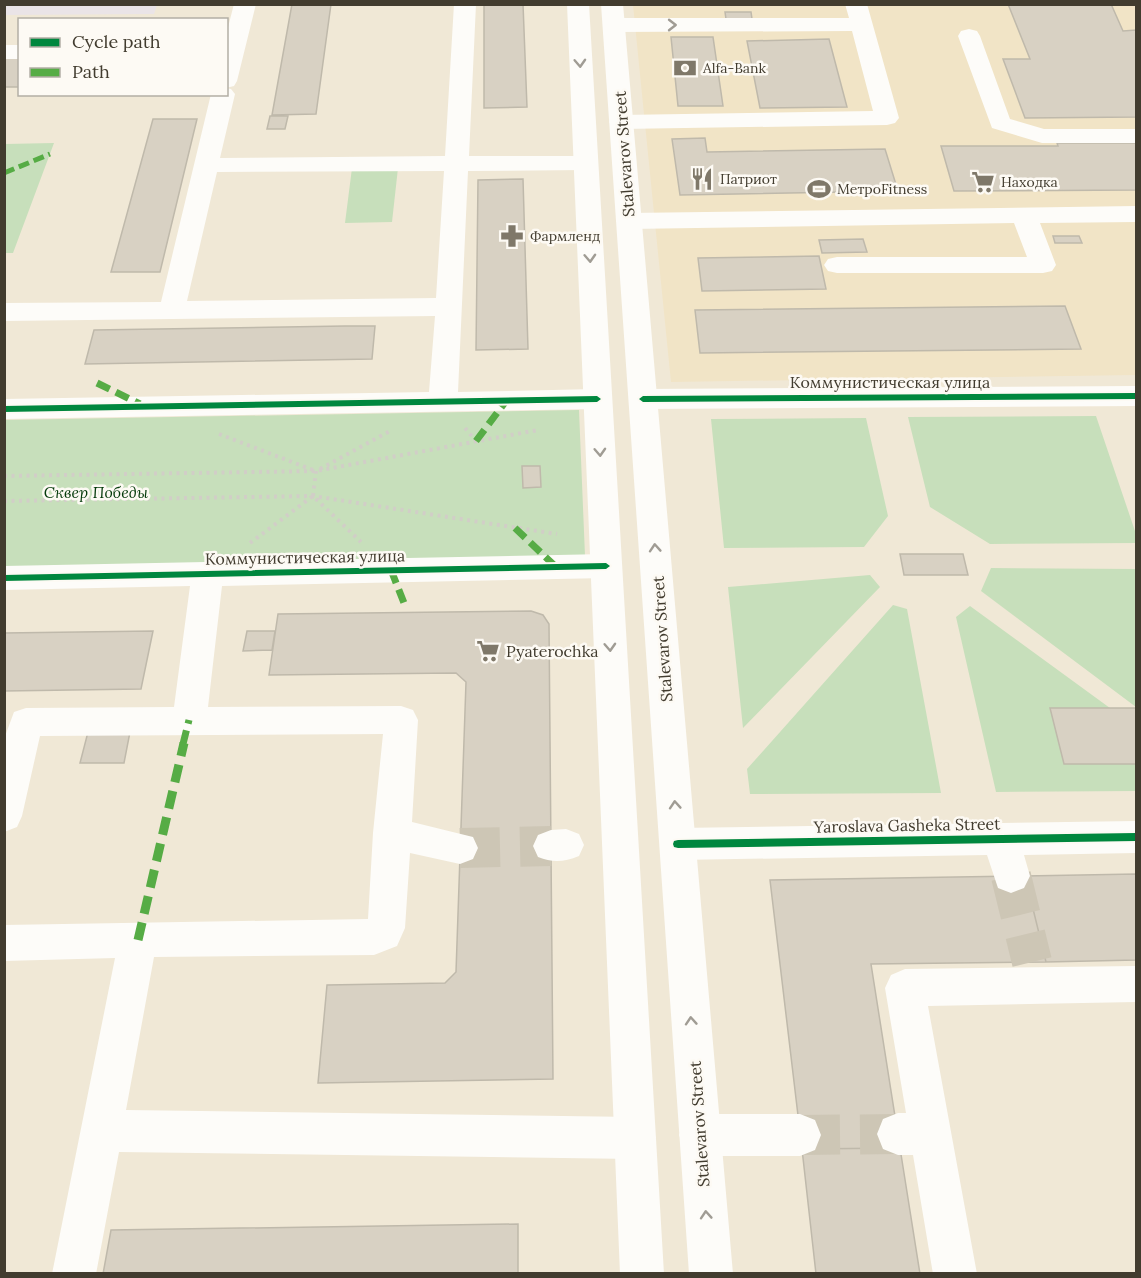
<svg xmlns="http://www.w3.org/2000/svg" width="1141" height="1278" viewBox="0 0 1141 1278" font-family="Lora,serif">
<rect width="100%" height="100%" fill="#f0e8d6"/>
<path fill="#f1e4c6" d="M633,5H1136V375L671,382Z"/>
<path fill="#eae4e7" d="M4,5L5,4L157,5L154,14L5,15Z"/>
<path fill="#c7dfbb" d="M54,143L13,253H5V144Z
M352,168H398L392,222L345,223Z
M579,410L585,556L5,567L4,420Z
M1096,416L1136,534V543L990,544L930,507L908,417Z
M866,418L888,516L864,547L724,548L711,419Z
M991,568L1136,569V707L981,591Z
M870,575L880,587L743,728L728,587Z
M893,605L907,609L941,793L750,794L747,769Z
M970,606L1136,727V791L996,792L956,617Z"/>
<path fill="#d8d1c3" stroke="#bfb9ab" stroke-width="1.5" d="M292,4H331L316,114L272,115Z
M484,4H523L527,107L484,108Z
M1008,4H1111L1123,31L1136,30V117L1025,118L1003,59H1030Z
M725,12H751L752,19H726Z
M671,37H713L723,106H678Z
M829,39L847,107L760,108L747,41Z
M4,57H20V87H4Z
M270,116H288L285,129H267Z
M153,119H197L160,272H111Z
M705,138L707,152L885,149L898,191L680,195L672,139Z
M1057,143H1136V190L954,191L941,146H1058Z
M523,179L528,349L476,350L478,180Z
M1053,236H1079L1082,243H1055Z
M863,239L867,252L822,253L819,240Z
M819,256L826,289L702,291L698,258Z
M1065,306L1081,349L700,353L695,310Z
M345,326H375L372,359L85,364L94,330Z
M522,466H540L541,487L523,488Z
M900,554H963L968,575H904Z
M531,611L543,615L549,624L553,1079L318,1083L327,985L445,983L456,972L466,682L456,673L269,675L278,614Z
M153,631L141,689L4,691V633Z
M247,631H275L272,650L243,651Z
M1050,708H1136V764H1064Z
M88,732H130L124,763H80Z
M1136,874V960L1046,962L1025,876Z
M1025,876L1046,962L871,964L900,1148L802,1149L770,880Z
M900,1148L920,1274H816L802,1149Z
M518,1224V1274H103L111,1230Z"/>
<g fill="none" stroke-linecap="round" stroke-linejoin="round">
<path stroke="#cdc6b5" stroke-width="40" stroke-dasharray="40 20" stroke-linecap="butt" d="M460,848L551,846
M1011,876L1032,962
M800,1135L898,1134"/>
<path stroke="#d1cec7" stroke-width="4" stroke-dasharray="3 4.5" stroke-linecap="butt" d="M465,428L476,441
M219,434L313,470
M320,469L390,431
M4,476L316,471L538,430
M313,496L316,471
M4,501L313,496L557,534
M250,543L313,496L361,542"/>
<path fill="#fdfcf9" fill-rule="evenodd" d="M234,4H256L237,81L234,86L226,88V35Z
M454,4H476L469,156H585L594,158L597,163L594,168L585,170L468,171L458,392L597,389L607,392L611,399L607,406L597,409L4,419V399L429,392L435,316L4,321V303L161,302L211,94H226V88L231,89L235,94L220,158L445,156ZM444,171L436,298L187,301L217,172Z
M845,4H867L899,118L895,123L887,125L621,129L613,127L609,122L613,117L621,115L873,111L852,31L614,32L606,30L603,25L606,20L614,18H849Z
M969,29L977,31L980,36L1010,119L1044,129H1136V143H1042L992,128L958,36L961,31Z
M4,45H20V59H4Z
M1136,206V222L1040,223L1056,265L1052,271L1043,273H837L828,271L824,265L828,259L837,257H1027L1014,223L629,229L620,226L616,221L620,216L629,213Z
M1136,386V406L643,409L633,406L629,399L633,392L643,389Z
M606,554L617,558L622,566L617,574L606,578L222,586L208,707L401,706L413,710L418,720L412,822L473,837L478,848L473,859L460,864L410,853L405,928L397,946L374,955L154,957L126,1110L635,1117L650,1123L656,1138L650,1153L635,1159L119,1152L96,1274H52L115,958L4,961V925L368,919L373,833L383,734L40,736L22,816L17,827L4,832V739L14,712L26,708L174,707L190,586L4,590V566Z
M1136,821V853L1024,855L1030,876L1024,888L1011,893L998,888L987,855L678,860L665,855L660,844L665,833L678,828Z
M566,829L579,834L584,845L579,856C564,862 553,863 538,857L533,846L538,835L551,830Z
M1136,966V1002L928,1006L977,1274H933L913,1155H898L883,1149L877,1134L883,1119L898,1113H906L885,988L891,975L905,969Z
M700,1114H800L815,1120L821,1135L815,1150L800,1156H700L685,1150L679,1135L685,1120Z"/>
<path fill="#fdfcf9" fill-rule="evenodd" d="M567,4H589L664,1274H620Z
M601,4H623L733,1274H689Z"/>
<path stroke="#56ac45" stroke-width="5" stroke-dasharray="11 5" stroke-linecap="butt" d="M4,173L50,154"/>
<path stroke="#56ac45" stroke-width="7" stroke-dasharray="14 7" stroke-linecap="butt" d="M97,383L140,404
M476,441L506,401
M515,528L556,567
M391,570L404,603
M183,744L189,720"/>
<path stroke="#56ac45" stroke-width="9" stroke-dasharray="18 9" stroke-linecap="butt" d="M138,940L184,743"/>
<g stroke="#fdfaf4" stroke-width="4">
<path id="cycleway" d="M1136,393V399L643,402L639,399L643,396Z
M597,396L601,399L597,402L4,412V406Z
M606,563L610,566L606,569L4,581V575Z
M1136,833V841L678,848L674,847L673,844L674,841L678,840Z"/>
</g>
<use href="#cycleway" fill="#00873e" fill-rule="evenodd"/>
</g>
<defs><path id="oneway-chevron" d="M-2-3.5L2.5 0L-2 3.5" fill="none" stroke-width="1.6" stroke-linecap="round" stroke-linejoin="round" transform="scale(1.5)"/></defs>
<g stroke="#a09c94">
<use href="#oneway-chevron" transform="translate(672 25)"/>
<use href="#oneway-chevron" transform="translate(580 63) rotate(87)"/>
<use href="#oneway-chevron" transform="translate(590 258) rotate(87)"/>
<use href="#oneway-chevron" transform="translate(600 452) rotate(87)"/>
<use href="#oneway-chevron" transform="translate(655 548) rotate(-94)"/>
<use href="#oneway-chevron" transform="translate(610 647) rotate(87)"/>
<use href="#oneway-chevron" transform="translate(675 805) rotate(-94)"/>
<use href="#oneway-chevron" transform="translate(691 1021) rotate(-94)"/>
<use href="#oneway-chevron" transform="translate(706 1215) rotate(-94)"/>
</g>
<defs>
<g id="bank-bare" transform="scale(1.8)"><path d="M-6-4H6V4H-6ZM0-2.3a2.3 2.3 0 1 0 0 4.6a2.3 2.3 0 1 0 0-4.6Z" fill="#7f7869" stroke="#fdfaf4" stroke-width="2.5" paint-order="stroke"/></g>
<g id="restaurant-bare" transform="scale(1.8)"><path d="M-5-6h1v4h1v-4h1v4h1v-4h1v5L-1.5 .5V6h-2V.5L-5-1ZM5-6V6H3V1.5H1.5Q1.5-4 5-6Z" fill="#7f7869" stroke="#fdfaf4" stroke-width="2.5" paint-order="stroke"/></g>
<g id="supermarket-bare" transform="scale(1.8)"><path d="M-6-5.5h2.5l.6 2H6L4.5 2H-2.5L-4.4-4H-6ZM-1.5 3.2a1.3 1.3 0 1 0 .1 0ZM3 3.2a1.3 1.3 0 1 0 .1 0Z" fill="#7f7869" stroke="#fdfaf4" stroke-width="2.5" paint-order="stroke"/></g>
<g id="stadium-bare" transform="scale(1.8)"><path d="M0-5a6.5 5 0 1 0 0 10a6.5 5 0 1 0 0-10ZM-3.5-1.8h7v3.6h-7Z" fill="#7f7869" stroke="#fdfaf4" stroke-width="2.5" paint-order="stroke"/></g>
<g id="pharmacy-bare" transform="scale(1.8)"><path d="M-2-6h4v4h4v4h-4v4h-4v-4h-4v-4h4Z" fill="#7f7869" stroke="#fdfaf4" stroke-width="2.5" paint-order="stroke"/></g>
</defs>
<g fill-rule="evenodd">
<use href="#bank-bare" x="685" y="68"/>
<use href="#restaurant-bare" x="702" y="179"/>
<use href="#supermarket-bare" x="983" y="182"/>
<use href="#stadium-bare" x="819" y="189"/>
<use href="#pharmacy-bare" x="512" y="236"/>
<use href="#supermarket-bare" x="488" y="651"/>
</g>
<g text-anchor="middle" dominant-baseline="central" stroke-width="5" stroke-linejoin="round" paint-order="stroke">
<g font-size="14" fill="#423c2f" stroke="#fdfaf4" text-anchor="start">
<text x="703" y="68">Alfa-Bank</text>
<text x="720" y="179">Патриот</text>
<text x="1001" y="182">Находка</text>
<text x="837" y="189">МетроFitness</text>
<text x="530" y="236">Фармленд</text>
</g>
<g font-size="16" fill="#423c2f" stroke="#fdfaf4">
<text transform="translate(624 154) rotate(-94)">Stalevarov Street</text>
<text x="890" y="382">Коммунистическая улица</text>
<text transform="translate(305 557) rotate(-1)">Коммунистическая улица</text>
<text transform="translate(662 639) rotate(-94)">Stalevarov Street</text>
<text transform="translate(907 825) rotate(-1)">Yaroslava Gasheka Street</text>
<text transform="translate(699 1124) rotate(-94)">Stalevarov Street</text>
</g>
<g font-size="16" font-style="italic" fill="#043a0a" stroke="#fdfaf4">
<text x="96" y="492">Сквер Победы</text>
</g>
<g font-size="16" fill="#423c2f" stroke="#fdfaf4" text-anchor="start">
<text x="506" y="651">Pyaterochka</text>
</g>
</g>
<rect width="1141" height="1278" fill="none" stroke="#423c2f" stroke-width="12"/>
<rect x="18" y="18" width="210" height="78" fill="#fdfaf4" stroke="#b2aea5" stroke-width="1.5"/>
<rect x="30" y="38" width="30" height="9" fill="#00873e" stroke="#b2aea5" stroke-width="1.5"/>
<text x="72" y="48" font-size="18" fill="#423c2f">Cycle path</text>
<rect x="30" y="68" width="30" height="9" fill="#56ac45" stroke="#b2aea5" stroke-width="1.5"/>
<text x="72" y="78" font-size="18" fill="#423c2f">Path</text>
</svg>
